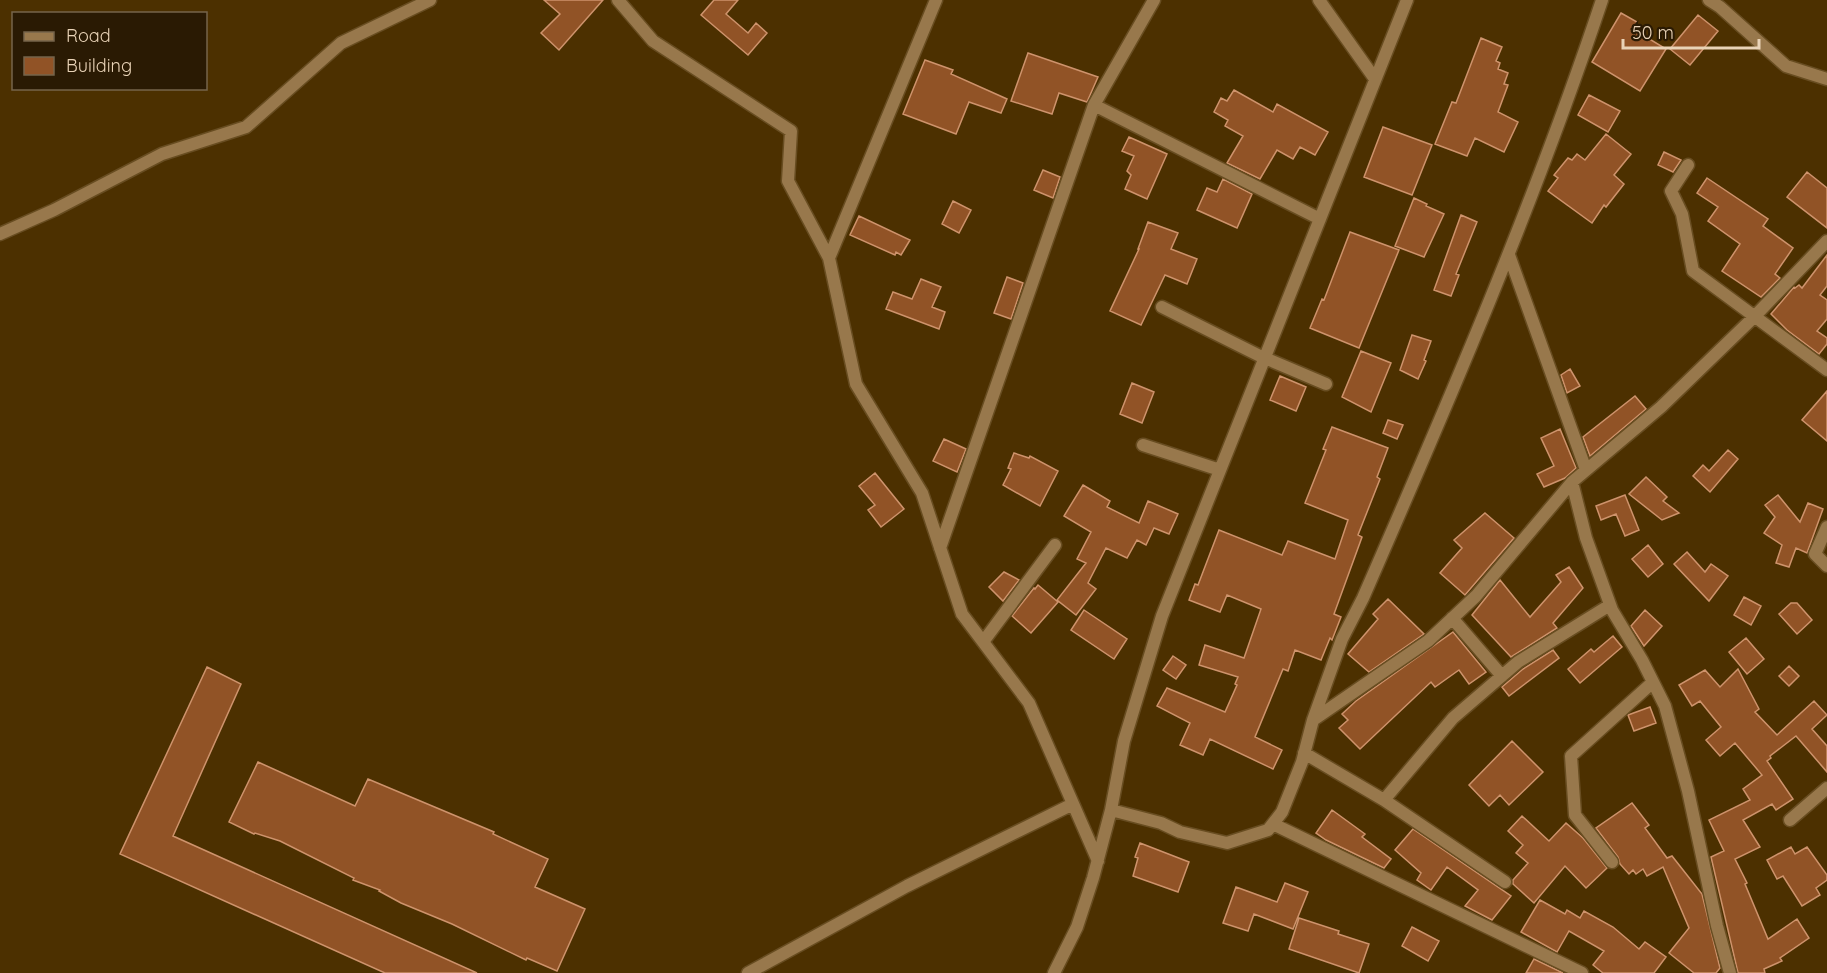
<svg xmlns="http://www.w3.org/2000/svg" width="1827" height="973" viewBox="0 0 1827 973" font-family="Quicksand,sans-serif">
<rect width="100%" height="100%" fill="#4c3000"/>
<path fill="#915326" stroke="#ce936c" stroke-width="1.5" d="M544,0H603L559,50L541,33L560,14Z
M714,0H738L726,14L748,33L756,23L767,33L748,55L701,15Z
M1621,13L1637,22L1633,29L1666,49L1640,91L1592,62Z
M1698,15L1718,31L1690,65L1670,49Z
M1481,38L1502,47L1496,61L1500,63L1498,69L1508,73L1504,84L1508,85L1498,112L1518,122L1504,152L1475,138L1467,156L1435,144L1452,102L1456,103Z
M1028,53L1098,77L1087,102L1059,93L1052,114L1011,101Z
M925,60L953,70L951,74L1007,99L1001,113L969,102L956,134L903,114Z
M1234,90L1273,112L1277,104L1328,132L1315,155L1300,147L1293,159L1277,150L1260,179L1227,163L1243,136L1225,126L1228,120L1214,112L1221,98L1227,101Z
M1589,95L1620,111L1608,132L1578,115Z
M1383,127L1432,145L1412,195L1364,177Z
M1606,134L1631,154L1614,175L1624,184L1606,207L1604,205L1592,223L1548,191L1558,178L1554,175L1568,158L1572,160L1577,154L1585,160Z
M1129,137L1167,154L1147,199L1125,189L1131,175L1127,171L1134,156L1122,151Z
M1664,152L1681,160L1673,172L1658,165Z
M1043,170L1060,177L1053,198L1034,190Z
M1807,172L1827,188V228L1787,197Z
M1707,178L1768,219L1763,226L1793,248L1775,274L1780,278L1761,297L1722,271L1740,244L1708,221L1718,207L1697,193Z
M1223,179L1252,194L1237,228L1197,210L1207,188L1217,192Z
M1414,198L1427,204L1426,206L1444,214L1424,257L1395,246Z
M953,201L971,210L959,233L942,224Z
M1461,215L1477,222L1456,274L1459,275L1451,296L1434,290Z
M859,216L910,240L901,255L896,252L895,255L850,235Z
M1148,222L1178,233L1171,249L1197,259L1187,284L1165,275L1141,325L1110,311L1139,249H1138Z
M1350,232L1399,250L1359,348L1310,328L1322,299L1324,300Z
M1827,255V286L1820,295L1827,300V319L1817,331L1827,338V344L1819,354L1787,330L1771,314L1794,287L1795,288L1799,285L1802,288Z
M1007,277L1023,283L1011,319L994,313Z
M921,279L941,287L932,307L945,312L939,329L886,309L893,292L912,299Z
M1412,335L1431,341L1424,360L1426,361L1418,379L1400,370Z
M1361,351L1391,363L1371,412L1342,397Z
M1570,369L1580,386L1567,393L1561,375Z
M1280,376L1306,387L1296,411L1270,400Z
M1132,383L1154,392L1142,423L1120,414Z
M1827,391V441L1802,420Z
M1635,396L1646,409L1590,456L1583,437Z
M1388,420L1403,425L1397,439L1383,433Z
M1332,427L1388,448L1377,477L1380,479L1358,535L1362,537L1334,614L1341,617L1332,640L1330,638L1321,660L1295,650L1288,671L1283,669L1255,737L1282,750L1273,769L1210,739L1203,755L1180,745L1190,723L1157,706L1167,688L1225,712L1237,685L1235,684L1238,677L1199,665L1205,645L1244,658L1261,609L1227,595L1220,612L1189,600L1195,584L1198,585L1219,530L1282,555L1288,541L1335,559L1348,520L1305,503L1326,450L1323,449Z
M1560,429L1576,468L1565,478L1544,487L1537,474L1554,466L1541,438Z
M944,439L966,449L957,472L933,461Z
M1728,450L1738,459L1710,492L1693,476L1703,465L1709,471Z
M1014,453L1029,458L1030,456L1058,471L1040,506L1003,485L1011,469L1008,468Z
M875,473L904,509L881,527L868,510L875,505L859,486Z
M1646,477L1667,497L1663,501L1679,513L1662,520L1629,494Z
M1083,485L1110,501L1107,507L1139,523L1148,501L1178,514L1169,534L1154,528L1146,545L1137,540L1127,558L1106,548L1088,583L1096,589L1076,615L1057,600L1086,563L1077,559L1091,532L1064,516Z
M1625,495L1639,530L1625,536L1616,514L1601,520L1596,506Z
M1778,495L1800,522L1808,503L1823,509L1807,553L1796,548L1789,567L1776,563L1782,545L1764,533L1775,517L1765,505Z
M1485,513L1514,538L1465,595L1440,573L1462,548L1454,540Z
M1648,545L1663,564L1648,577L1632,559Z
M1687,552L1705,572L1711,564L1728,576L1709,601L1674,564Z
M1569,567L1583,588L1553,623L1557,628L1511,657L1472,615L1500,580L1530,617L1561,582L1556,575Z
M1004,572L1019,580L1003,601L989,587Z
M1038,585L1058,602L1031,633L1012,616L1034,588L1035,589Z
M1744,597L1761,606L1751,625L1734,615Z
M1388,599L1424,634L1369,672L1348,654L1378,619L1373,614Z
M1791,603H1797L1812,620L1797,634L1779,614Z
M1084,610L1127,639L1114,659L1071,630Z
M1645,610L1662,626L1644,646L1631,626Z
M1453,632L1486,672L1469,684L1459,670L1435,687L1431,682L1360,749L1339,728L1348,720L1342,714L1356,701Z
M1613,636L1622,647L1580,683L1568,669L1591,649L1594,652Z
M1746,638L1764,659L1747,674L1729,652Z
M1553,650L1559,658L1509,696L1502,687L1523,669Z
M1173,656L1186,665L1176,679L1163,670Z
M1789,666L1799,676L1789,686L1779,676Z
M207,667L241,684L173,836L477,973H385L120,854Z
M1738,669L1759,709L1755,712L1777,735L1814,701L1827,715L1812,729L1827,746V772L1796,736L1770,756L1771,758L1767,761L1793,799L1776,810L1772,804L1743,820L1760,847L1735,859L1747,883L1745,884L1768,939L1797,919L1809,938L1780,958L1782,961L1764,969L1765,973H1738L1711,857L1724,851L1709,820L1750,800L1743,789L1762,775L1735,743L1720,756L1706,740L1721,727L1700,701L1692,706L1679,685L1705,670L1720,687Z
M1650,707L1656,723L1634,731L1628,715Z
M1512,741L1543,772L1509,805L1500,795L1489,806L1469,785Z
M258,762L355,806L368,779L494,832L493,834L548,859L535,887L585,909L557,971L527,958L526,960L452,924L401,903L379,891L380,890L353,880L354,878L280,841L255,833L254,834L229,822Z
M1632,803L1649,825L1645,828L1667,858L1672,856L1702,894L1720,968L1716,973H1694L1669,953L1689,928L1663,867L1647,876L1643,869L1636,874L1633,870L1629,874L1620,864L1618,857L1596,828Z
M1332,810L1365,834L1362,837L1391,859L1384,868L1326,840L1316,833Z
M1522,816L1549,841L1566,823L1583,838L1607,868L1586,888L1565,866L1534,903L1513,884V880L1528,863L1516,853L1523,845L1508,831Z
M1413,829L1511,896L1492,920L1465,906L1478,890L1447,867L1431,890L1417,880L1421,873L1395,850Z
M1140,843L1189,862L1178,892L1133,876L1138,858L1135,857Z
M1791,847L1795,854L1807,847L1827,875V880L1816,888L1820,895L1802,906L1783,876L1777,879L1767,860Z
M1285,883L1308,892L1293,929L1254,914L1248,931L1223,923L1236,887L1277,902Z
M1540,900L1565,914L1567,910L1580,918L1584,911L1613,927L1639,949L1645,942L1666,957L1654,973H1603L1593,965L1604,951L1569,931L1557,952L1521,932Z
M1299,918L1339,931L1338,934L1369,944L1359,973L1289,949Z
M1412,927L1439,941L1428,961L1402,946Z
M1534,959L1563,973H1526Z"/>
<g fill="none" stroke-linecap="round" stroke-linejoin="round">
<g stroke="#684d21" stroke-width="15">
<path id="minor" d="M618,0L653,41L791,131L788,181L829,258L856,384L922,493L962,614L1029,703L1098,861
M1319,0L1375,79
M1709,0L1720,7L1786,66L1827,79
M1094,105L1154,0
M1688,165L1671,191L1682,214L1693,271L1827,370
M0,234L54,210L162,154L246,127L341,43L430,0
M1509,255L1586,470
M829,258L936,0
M1162,307L1260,356L1326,384
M1143,445L1220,470
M1572,482L1586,538L1612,610L1642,660L1665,706L1688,791L1717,926L1730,973
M1827,527L1815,554L1827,566
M940,548L1094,105L1320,219
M1452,618L1502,676
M983,642L1055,545
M1313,720L1428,641L1476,596L1572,482L1661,407L1754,317L1827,241
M1304,753L1384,800L1453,718L1518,662L1610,605
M1384,800L1505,882
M1111,810L1161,823L1180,832L1227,843L1268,830L1282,812L1302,762L1313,720L1342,639L1363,598C1449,401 1534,204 1602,0
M1790,820L1827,788
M1273,824L1582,973
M1612,862L1575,815L1571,756L1653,682
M748,973L907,886L1073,804
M1054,973L1077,927L1093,878L1111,810L1124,741L1162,616L1407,0"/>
</g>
<use href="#minor" stroke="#98784c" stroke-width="12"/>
</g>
<rect x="12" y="12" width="195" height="78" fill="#2a1a03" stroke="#76644b" stroke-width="1.5"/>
<rect x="24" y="32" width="30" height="9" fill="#98784c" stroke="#76644b" stroke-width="1.5"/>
<text x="66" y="42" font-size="18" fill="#e9d3b7">Road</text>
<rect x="24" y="57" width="30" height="18" fill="#915326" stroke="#76644b" stroke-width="1.5"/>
<text x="66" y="72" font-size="18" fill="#e9d3b7">Building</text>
<path d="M1623 39v9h136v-9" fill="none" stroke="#e9d3b7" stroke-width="3"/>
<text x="1632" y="39" font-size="18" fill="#e9d3b7" stroke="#2a1a03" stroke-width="4.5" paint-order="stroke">50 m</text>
</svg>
